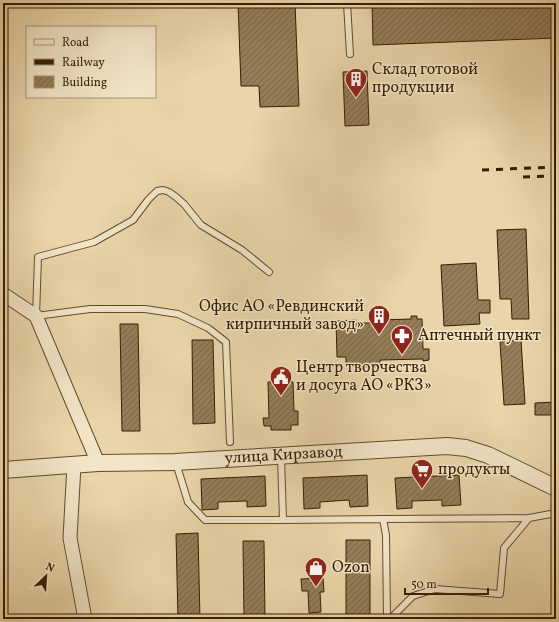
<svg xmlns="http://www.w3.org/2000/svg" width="559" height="622" viewBox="0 0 559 622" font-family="Vollkorn,serif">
<defs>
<pattern id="building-hatch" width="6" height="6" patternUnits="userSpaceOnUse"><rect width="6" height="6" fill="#947d58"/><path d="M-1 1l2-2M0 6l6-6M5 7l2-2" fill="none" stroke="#7a6646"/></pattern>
</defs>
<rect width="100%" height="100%" fill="#e9d5a9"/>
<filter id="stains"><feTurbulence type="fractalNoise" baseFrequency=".005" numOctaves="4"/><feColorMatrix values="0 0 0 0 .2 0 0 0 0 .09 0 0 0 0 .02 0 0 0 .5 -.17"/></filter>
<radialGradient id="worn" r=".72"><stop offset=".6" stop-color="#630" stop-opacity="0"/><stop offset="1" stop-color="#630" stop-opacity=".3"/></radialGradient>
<path fill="url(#building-hatch)" stroke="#371d01" d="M238,3H295L299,106L260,107L259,86H241Z
M372,3H556V38L373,45Z
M367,71L369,125L345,126L343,72Z
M526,229L529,319H512L511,299H500L497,230Z
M476,263L478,300H490V313H479L480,324L444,326L441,265Z
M411,316H417V319H422L423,349H429V360L423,361V359L380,360V367H357V363L346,364V357H337L336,321L356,320V323H380L379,320L411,319Z
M120,324H138L140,431H122Z
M192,340H213L215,423L193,424Z
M521,340L525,404L504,405L500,342Z
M268,382H293L294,411H298V425H291V430H271V426H264L263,418H269Z
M556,402V415H535V403Z
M367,475L368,506L350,507L349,500L320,502V508L304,509L303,478Z
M459,475L461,505L442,506V500L412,501V508L397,509L395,478Z
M265,476L266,506L247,507V501L218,502V509L202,510L201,479Z
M198,533L200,619H178L176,534Z
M346,540H370V619H346Z
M243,541H264L265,619H244Z
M323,578L324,592H320L321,612L309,613L308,591H302L301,579Z"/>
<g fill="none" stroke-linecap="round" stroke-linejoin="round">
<g stroke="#644b2b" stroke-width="8">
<path id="service" d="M347,3L350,54
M230,442L226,342L208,328L178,314L145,309H90L36,316L38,257L94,242L133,220L148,200L157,191L163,190L169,192L176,197L184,204L201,225L242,250L269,272
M281,456L283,520
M176,463L188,502L205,520H283L383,519L386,535L387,619
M383,519L529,518
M390,619L413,596L435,589L500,594L504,548L529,518L556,513"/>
</g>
<g stroke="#644b2b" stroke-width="15">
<path id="minor" d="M3,294L36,316L98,463
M74,465L70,538L85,619"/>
</g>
<g stroke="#644b2b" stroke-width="18">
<g id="tertiary">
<path id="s1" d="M3,470L98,463L175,462L447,446L466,448L488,455L556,488"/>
</g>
</g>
<use href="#service" stroke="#f1e4c7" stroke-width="6"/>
<use href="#minor" stroke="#f1e4c7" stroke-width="13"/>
<use href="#tertiary" stroke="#f1e4c7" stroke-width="16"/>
<path stroke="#371d01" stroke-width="3" stroke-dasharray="7 7" stroke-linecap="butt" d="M482,170L556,167
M523,177L556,176"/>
</g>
<defs>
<g id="building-pin" transform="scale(1.15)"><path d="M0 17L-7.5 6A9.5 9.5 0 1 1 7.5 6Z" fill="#8f2418" stroke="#f1e4c7"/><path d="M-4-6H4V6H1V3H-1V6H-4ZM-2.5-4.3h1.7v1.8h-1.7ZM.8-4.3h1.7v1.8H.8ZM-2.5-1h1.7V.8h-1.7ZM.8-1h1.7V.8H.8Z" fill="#fff"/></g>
<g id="pharmacy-pin" transform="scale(1.15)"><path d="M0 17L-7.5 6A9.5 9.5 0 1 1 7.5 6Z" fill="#8f2418" stroke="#f1e4c7"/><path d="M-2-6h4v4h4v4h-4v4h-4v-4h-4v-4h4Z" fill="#fff"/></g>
<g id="civic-pin" transform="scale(1.15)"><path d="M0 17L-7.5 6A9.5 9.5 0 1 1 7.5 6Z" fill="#8f2418" stroke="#f1e4c7"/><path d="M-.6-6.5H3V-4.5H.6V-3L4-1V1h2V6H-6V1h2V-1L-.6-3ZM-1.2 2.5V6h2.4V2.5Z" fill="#fff"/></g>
<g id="supermarket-pin" transform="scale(1.15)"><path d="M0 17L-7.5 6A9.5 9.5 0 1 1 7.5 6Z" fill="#8f2418" stroke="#f1e4c7"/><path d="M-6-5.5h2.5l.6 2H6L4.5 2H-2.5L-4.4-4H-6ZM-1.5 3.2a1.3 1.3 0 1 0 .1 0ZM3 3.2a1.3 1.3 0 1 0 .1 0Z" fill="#fff"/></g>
<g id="shop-pin" transform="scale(1.15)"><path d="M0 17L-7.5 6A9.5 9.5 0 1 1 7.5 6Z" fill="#8f2418" stroke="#f1e4c7"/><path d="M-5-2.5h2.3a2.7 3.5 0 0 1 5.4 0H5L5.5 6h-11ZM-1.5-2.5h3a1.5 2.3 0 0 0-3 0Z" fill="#fff"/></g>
</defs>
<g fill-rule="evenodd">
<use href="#building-pin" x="356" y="79"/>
<use href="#building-pin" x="379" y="316"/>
<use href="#pharmacy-pin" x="402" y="336"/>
<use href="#civic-pin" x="281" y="377"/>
<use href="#supermarket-pin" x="422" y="470"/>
<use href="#shop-pin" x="316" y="568"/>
</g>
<g text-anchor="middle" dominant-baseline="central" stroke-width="3" stroke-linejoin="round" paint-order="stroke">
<g font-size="16" fill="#371d01" stroke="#f1e4c7" text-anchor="start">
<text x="372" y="70">Склад готовой<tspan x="372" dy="18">продукции</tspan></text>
<text x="364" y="307" text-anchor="end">Офис АО «Ревдинский<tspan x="364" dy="18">кирпичный завод»</tspan></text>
<text x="418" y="336">Аптечный пункт</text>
<text x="296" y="368">Центр творчества<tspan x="296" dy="18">и досуга АО «РКЗ»</tspan></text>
<text x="438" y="470">продукты</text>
<text x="332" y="568">Ozon</text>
</g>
<g font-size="16" fill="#371d01" stroke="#f1e4c7">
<text stroke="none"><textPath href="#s1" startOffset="281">улица Кирзавод</textPath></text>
</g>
</g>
<rect width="559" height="622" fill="none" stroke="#e9d5a9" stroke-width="16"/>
<rect x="4" y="4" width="551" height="614" fill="none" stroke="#371d01" stroke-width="2"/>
<rect x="8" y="8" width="543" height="606" fill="none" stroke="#371d01"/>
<rect x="26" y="26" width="130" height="72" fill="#f1e4c7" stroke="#a79478"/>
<rect x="34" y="39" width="20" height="6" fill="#f1e4c7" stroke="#a79478"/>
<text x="62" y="46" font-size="12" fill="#371d01">Road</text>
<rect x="34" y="59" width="20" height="6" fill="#371d01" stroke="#a79478"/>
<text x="62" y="66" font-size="12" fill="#371d01">Railway</text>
<rect x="34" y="76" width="20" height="12" fill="url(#building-hatch)" stroke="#a79478"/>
<text x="62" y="86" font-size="12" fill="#371d01">Building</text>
<g transform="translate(46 576) rotate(25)" stroke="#f1e4c7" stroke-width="3" paint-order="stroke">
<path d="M0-3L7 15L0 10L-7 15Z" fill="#371d01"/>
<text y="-6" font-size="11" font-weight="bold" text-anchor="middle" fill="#371d01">N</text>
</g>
<path d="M405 588v6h83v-6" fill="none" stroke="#371d01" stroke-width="2"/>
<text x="411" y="588" font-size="12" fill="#371d01" stroke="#f1e4c7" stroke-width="3" paint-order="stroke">50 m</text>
<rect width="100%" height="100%" filter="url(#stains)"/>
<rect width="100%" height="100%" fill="url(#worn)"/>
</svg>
